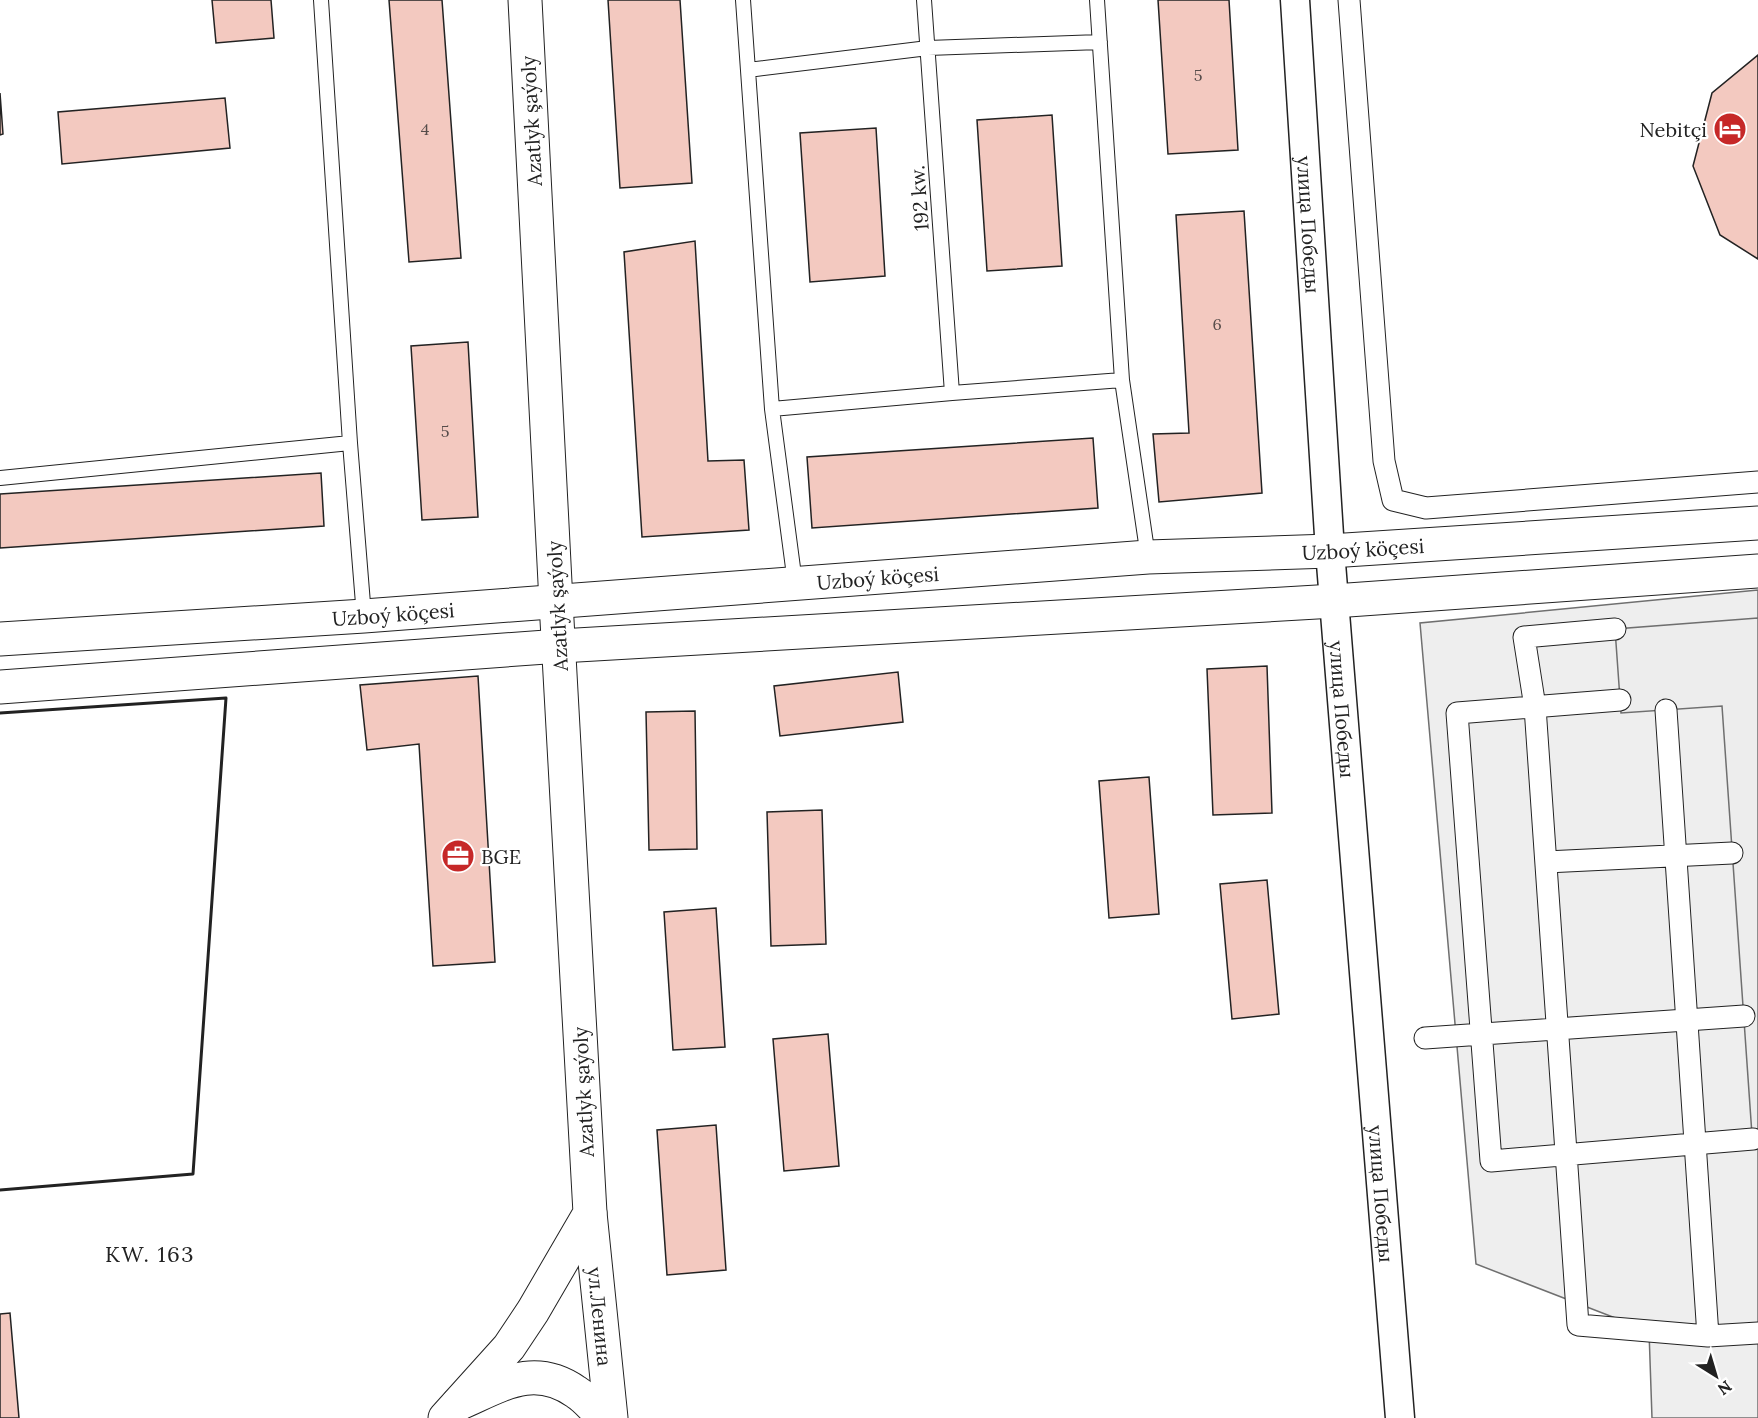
<svg xmlns="http://www.w3.org/2000/svg" width="1758" height="1418" viewBox="0 0 1758 1418" font-family="Lora,serif">
<rect width="100%" height="100%" fill="#fff"/>
<path fill="#eee" stroke="#6f6f6f" stroke-width="1.5" d="M1758,590V1418H1652L1649,1331L1476,1264L1420,623Z"/>
<path fill="#ededed" stroke="#6f6f6f" stroke-width="1.5" d="M1758,618V1148L1753,1149L1722,706L1621,713L1615,629Z"/>
<path fill="#f3c9c0" stroke="#222" stroke-width="1.5" d="M212,0H271L274,38L216,43Z
M389,0H442L461,258L409,262Z
M608,0H680L692,183L620,188Z
M1158,0H1229L1238,150L1168,154Z
M1758,55V259L1720,235L1693,166L1712,93Z
M0,93L3,134L0,135Z
M225,98L230,148L62,164L58,112Z
M1052,115L1062,266L987,271L977,120Z
M876,128L885,276L810,282L800,133Z
M1244,211L1262,493L1159,502L1153,434L1189,433L1176,215Z
M695,241L708,461L744,460L749,530L642,537L624,252Z
M468,342L478,517L422,520L411,346Z
M1093,438L1098,508L812,528L807,457Z
M321,473L324,526L0,548V494Z
M1267,666L1272,813L1213,815L1207,669Z
M898,672L903,722L780,736L774,686Z
M478,676L495,962L433,966L419,744L367,750L360,685Z
M695,711L697,849L649,850L646,712Z
M1149,777L1159,914L1109,918L1099,781Z
M822,810L826,944L771,946L767,812Z
M1267,880L1279,1014L1232,1019L1220,884Z
M716,908L725,1047L673,1050L664,912Z
M828,1034L839,1166L784,1171L773,1039Z
M716,1125L726,1270L667,1275L657,1130Z
M10,1313L19,1418H0V1314Z"/>
<g fill="none" stroke-linecap="round" stroke-linejoin="round">
<g stroke="#222" stroke-width="16">
<path id="service" d="M321,0L350,443L364,616
M743,0L772,409L795,583
M924,0L952,393
M1097,0L1122,380L1148,557
M748,70L928,48L1100,42
M772,409L952,393L1122,380
M0,478L350,443"/>
</g>
<g stroke="#222" stroke-width="23">
<path id="pedestrian" d="M1349,0L1384,461L1393,500L1426,508L1758,482
M1615,629L1524,637L1535,707L1578,1325L1708,1336
M1620,700L1457,713L1491,1161L1753,1139
M1666,710L1708,1336L1758,1333
M1546,862L1732,853
M1425,1038L1744,1016"/>
</g>
<g stroke="#222" stroke-width="31">
<g id="minor">
<path id="s1" d="M1295,0L1330,551L1400,1418"/>
</g>
</g>
<g stroke="#222" stroke-width="35">
<g id="tertiary">
<path id="s2" d="M0,639L364,616L1148,557L1330,551L1758,523"/>
<path d="M0,687L560,646L1334,601L1758,571"/>
<path id="s3" d="M590,1213L611,1418"/>
<path d="M458,1404C500,1386 533,1362 576,1392C586,1398 595,1409 603,1418"/>
</g>
</g>
<g stroke="#222" stroke-width="35">
<path id="secondary" d="M445,1418L509,1347L533,1311L590,1213L556,602L525,0"/>
</g>
<use href="#service" stroke="#fff" stroke-width="14"/>
<use href="#pedestrian" stroke="#fff" stroke-width="21"/>
<use href="#minor" stroke="#fff" stroke-width="28"/>
<use href="#tertiary" stroke="#fff" stroke-width="33"/>
<use href="#secondary" stroke="#fff" stroke-width="33"/>
<path stroke="#222" stroke-width="3" d="M0,713L226,698L193,1174L0,1190"/>
</g>
<defs>
<g id="hotel-disc" transform="scale(1.725)"><circle r="9.5" fill="#c62828" stroke="#fff"/><path d="M-6-4.5h1.5V1H6V5H4.5V3h-9V5H-6ZM-4 0a1.8 1.8 0 1 1 3.6 0ZM.5 0V-2.5h3Q6-2.5 6 0Z" fill="#fff"/></g>
<g id="office-disc" transform="scale(1.725)"><circle r="9.5" fill="#c62828" stroke="#fff"/><path d="M-6-3h4V-5.5h4V-3h4V5H-6ZM-1-4.5V-3h2v-1.5ZM-6 0V1H6V0Z" fill="#fff"/></g>
</defs>
<g fill-rule="evenodd">
<use href="#hotel-disc" x="1730" y="129"/>
<use href="#office-disc" x="458" y="856"/>
</g>
<g text-anchor="middle" dominant-baseline="central" stroke-width="4.5" stroke-linejoin="round" paint-order="stroke">
<g font-size="16" fill="#564c4a">
<text x="1198" y="75">5</text>
<text x="425" y="129">4</text>
<text x="1217" y="324">6</text>
<text x="445" y="431">5</text>
</g>
<g font-size="20" fill="#222" stroke="#fff">
<text transform="translate(531 121) rotate(-93)">Azatlyk şaýoly</text>
<text transform="translate(919 198) rotate(-94)">192 kw.</text>
<text stroke="none"><textPath href="#s1" startOffset="225">улица Победы</textPath></text>
<text stroke="none"><textPath href="#s2" startOffset="1366">Uzboý köçesi</textPath></text>
<text stroke="none"><textPath href="#s2" startOffset="880">Uzboý köçesi</textPath></text>
<text transform="translate(557 606) rotate(-93)">Azatlyk şaýoly</text>
<text stroke="none"><textPath href="#s2" startOffset="394">Uzboý köçesi</textPath></text>
<text stroke="none"><textPath href="#s1" startOffset="711">улица Победы</textPath></text>
<text transform="translate(583 1092) rotate(-93)">Azatlyk şaýoly</text>
<text stroke="none"><textPath href="#s1" startOffset="1197">улица Победы</textPath></text>
<text stroke="none"><textPath href="#s3" startOffset="104">ул.Ленина</textPath></text>
</g>
<g font-size="20" fill="#222" stroke="#fff" text-anchor="end">
<text x="1707" y="129">Nebitçi</text>
<text x="481" y="856" text-anchor="start">BGE</text>
</g>
<g font-size="22" letter-spacing="1.5" fill="#222" stroke="#fff">
<text x="150" y="1254">KW. 163</text>
</g>
</g>
<g transform="translate(1716 1376) rotate(143)" stroke="#ffffff" stroke-width="4.5" paint-order="stroke">
<path d="M0-4.5L10 22L0 15L-10 22Z" fill="#222222"/>
<text y="-9" font-size="16" font-weight="bold" text-anchor="middle" fill="#222222">N</text>
</g>
</svg>
